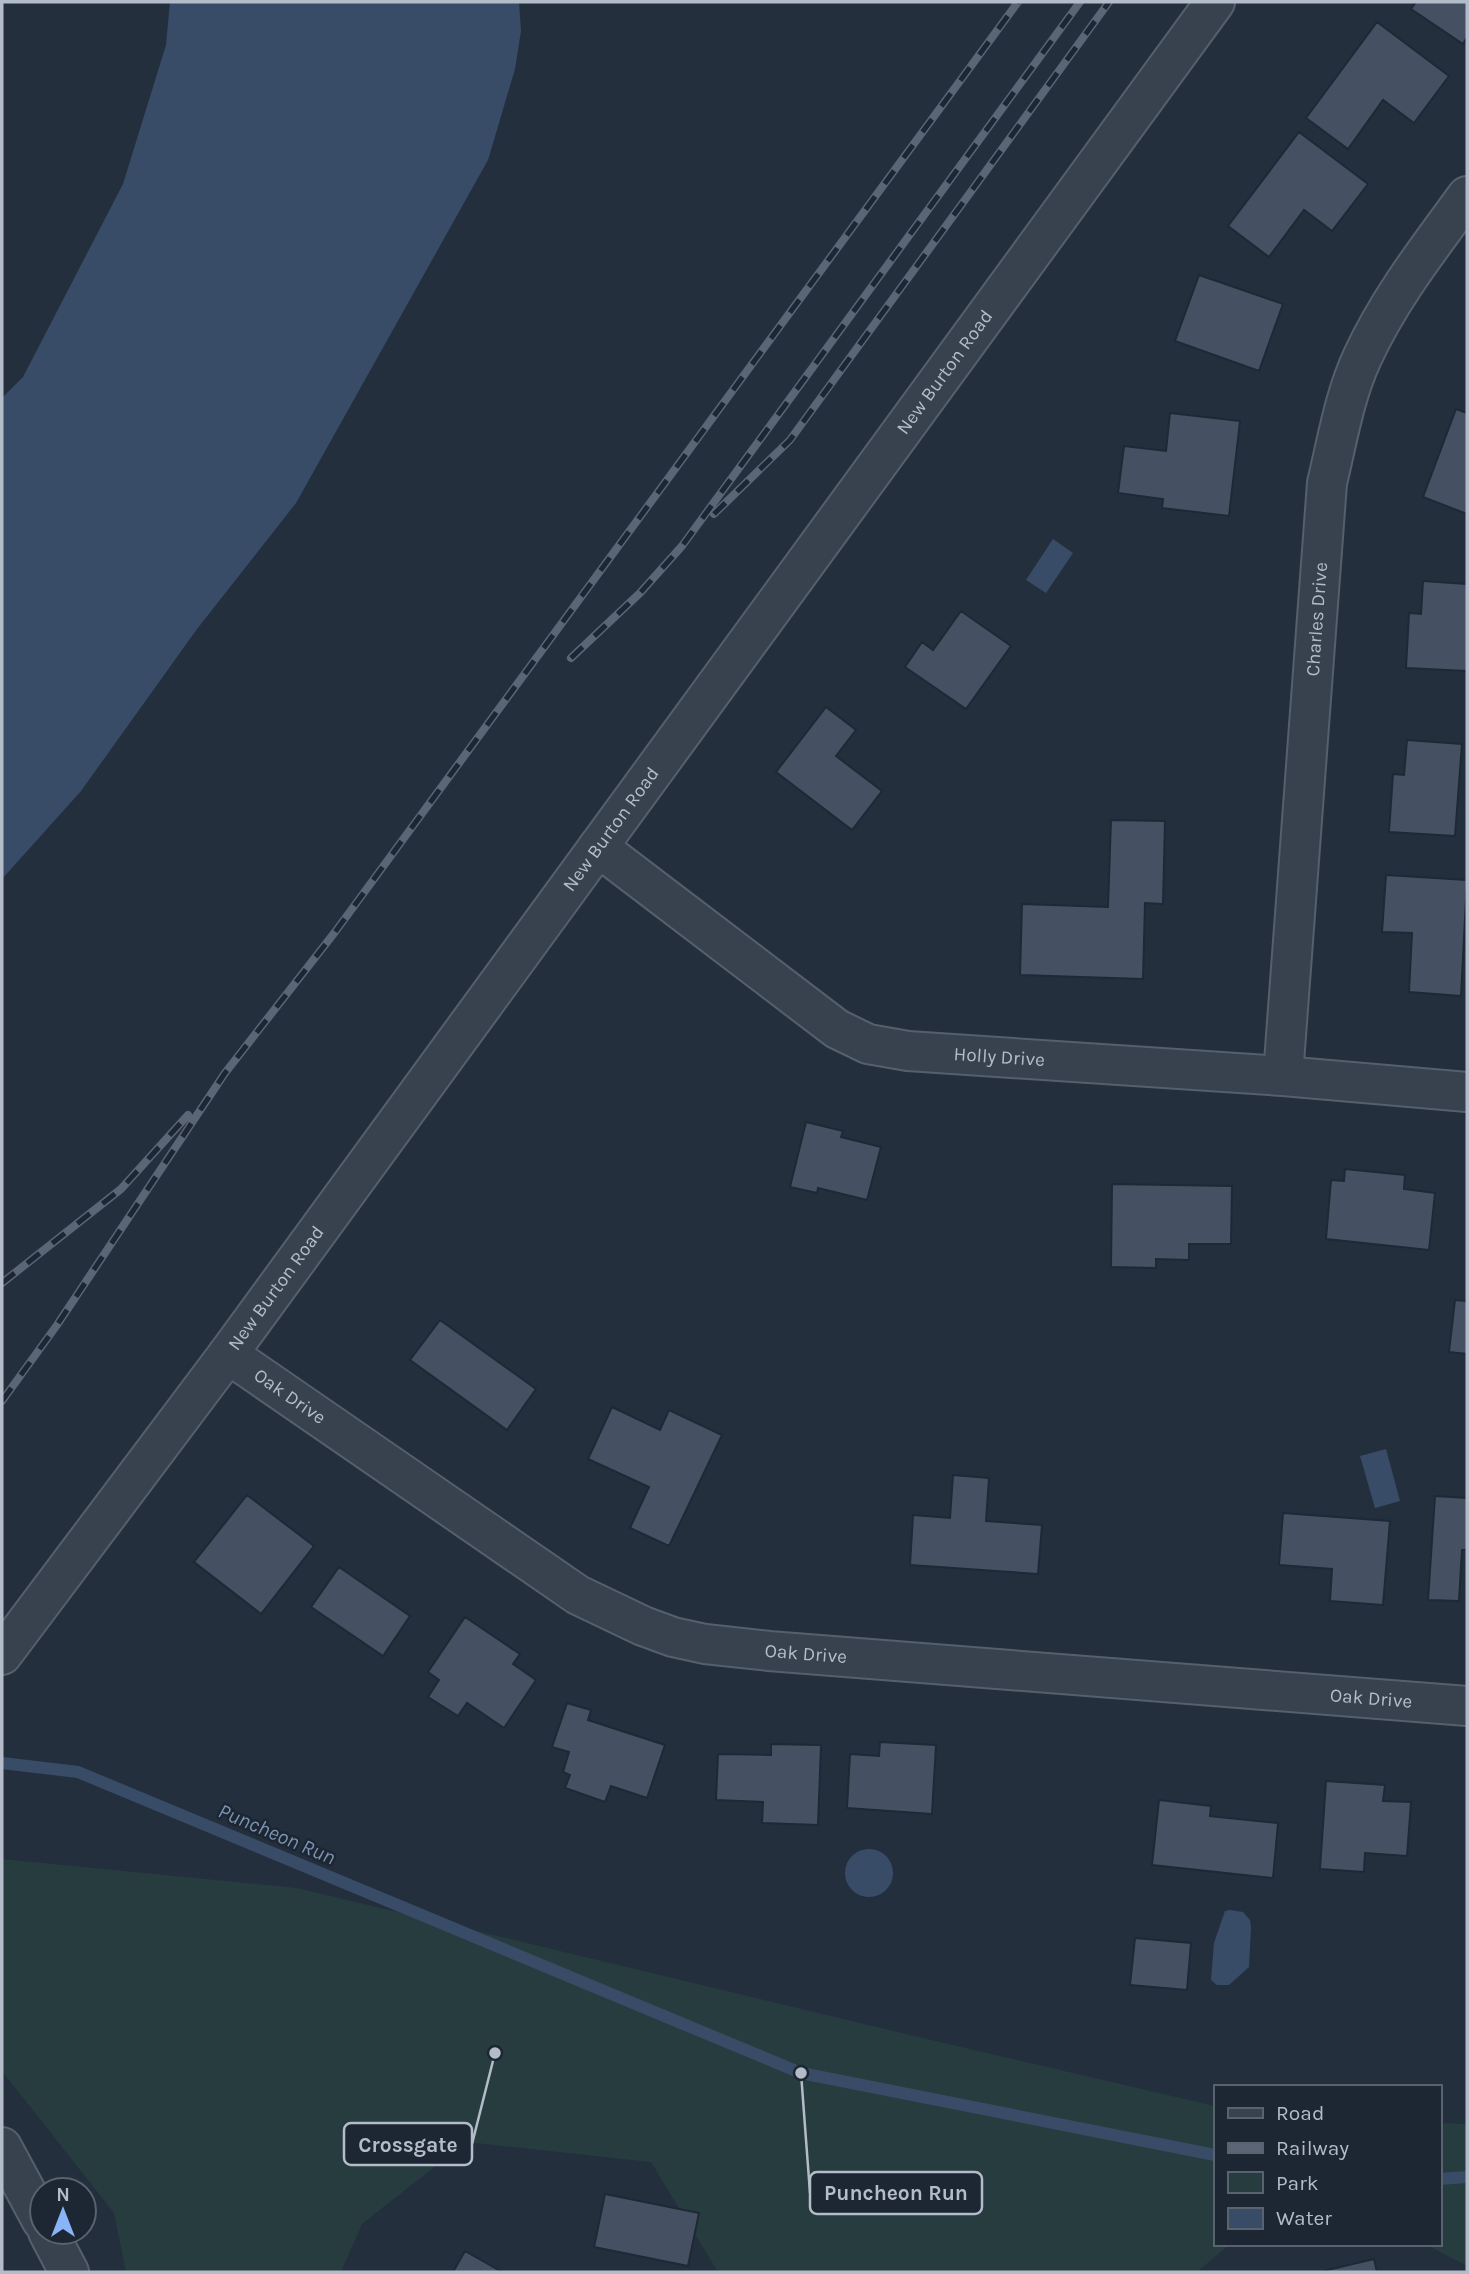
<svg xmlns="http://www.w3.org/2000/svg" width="1469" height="2274" viewBox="0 0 1469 2274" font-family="Karla,sans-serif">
<rect width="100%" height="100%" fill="#242f3e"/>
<path fill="#263c3f" d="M2,1859L297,1888L910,2035L1215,2106V2244H1230L1197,2272H718L651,2162L466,2142L362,2224L341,2272H126L114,2213L2,2071Z
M1439,2123L1467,2124V2266L1425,2244H1439Z"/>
<path fill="#394c67" d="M170,2H519L521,31L515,69L488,160L296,503L197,629L81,791L2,879V398L23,377L123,184L166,45Z
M1053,539L1073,553L1046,593L1026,580Z
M1386,1449L1400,1501L1375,1508L1360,1456Z
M845 1873a24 24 0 1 1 48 0a24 24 0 1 1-48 0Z
M1230,1910L1243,1912L1250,1920L1251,1927L1249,1967L1229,1985H1217L1211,1980L1214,1943L1225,1911Z"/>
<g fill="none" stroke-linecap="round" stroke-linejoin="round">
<path stroke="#394c67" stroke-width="12" d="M2,1763L78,1772L801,2073L1215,2155
M1439,2179L1467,2177"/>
</g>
<path fill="#455162" stroke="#1f2835" stroke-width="2" d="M1416,2H1467V37L1463,44L1411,9Z
M1377,22L1449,76L1414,123L1383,100L1348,149L1306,118Z
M1299,132L1368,184L1332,231L1304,210L1269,257L1228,226Z
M1199,275L1283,304L1259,371L1175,341Z
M1456,409L1467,413V514L1423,497Z
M1170,413L1240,421L1229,516L1162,508L1163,499L1118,493L1124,446L1166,451Z
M1423,581L1467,584V671L1406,668L1409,613L1421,614Z
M961,611L1011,646L966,709L905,667L922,642L933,650Z
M826,707L856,730L836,756L882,791L852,830L776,772Z
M1407,740L1462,744L1455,836L1389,832L1393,774L1404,775Z
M1111,820L1165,821L1163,904L1145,903L1143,979L1020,975L1022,904L1108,907Z
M1386,875L1467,880L1461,996L1409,992L1412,933L1382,932Z
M806,1122L843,1131L841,1137L881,1147L867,1200L818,1188L817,1193L790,1187Z
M1345,1169L1405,1175L1404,1189L1435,1193L1429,1250L1326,1239L1331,1180L1344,1181Z
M1112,1184L1232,1186L1231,1244H1189V1260L1156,1259V1268L1111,1267Z
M1455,1300L1467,1301V1354L1449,1352Z
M440,1320L536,1389L507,1430L410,1360Z
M612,1407L660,1430L669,1410L722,1435L669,1546L630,1528L649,1487L588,1459Z
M953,1475L989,1478L986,1521L1042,1525L1038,1574L910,1565L913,1515L950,1518Z
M247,1495L314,1546L261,1614L194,1562Z
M1435,1496L1467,1498V1550H1462L1459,1601L1428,1600Z
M1283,1513L1390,1521L1383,1605L1330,1601L1332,1569L1279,1565Z
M339,1567L410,1616L383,1656L311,1607Z
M465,1617L520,1654L513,1664L536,1680L504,1728L467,1703L458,1716L428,1697L439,1680L428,1672Z
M567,1703L591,1710L588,1720L665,1745L647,1798L611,1786L605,1802L565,1788L570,1775L563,1772L569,1752L552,1747Z
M880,1742L936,1745L932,1814L847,1808L850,1754L879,1756Z
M771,1744L821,1745L818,1825L762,1823L763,1802L716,1800L718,1754L771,1755Z
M1326,1781L1385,1785L1383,1801L1411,1802L1407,1856L1365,1853L1364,1872L1320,1869Z
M1159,1800L1211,1806L1210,1816L1278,1823L1273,1878L1152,1865Z
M1135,1938L1191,1943L1187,1990L1130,1985Z
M605,2194L699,2213L688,2266L594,2247Z
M465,2251L502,2272H453Z
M1374,2259L1377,2272H1319Z"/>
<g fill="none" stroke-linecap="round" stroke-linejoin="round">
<g stroke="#565f6c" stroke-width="42">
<g id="minor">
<path id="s1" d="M598,847L837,1029L868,1044L908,1051L1283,1076L1467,1092"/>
<path id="s2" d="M1283,1076L1327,483C1337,442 1344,397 1362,358C1389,299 1429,248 1467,196"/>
<path id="s3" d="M228,1354L578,1595L643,1626L673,1637L705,1644L769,1651L1467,1706"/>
<path id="s4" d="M2,1655L228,1354L1215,2"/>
<path d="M2,2147L42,2221"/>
<path d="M48,2232L69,2272"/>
</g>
</g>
<use href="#minor" stroke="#38414e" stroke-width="38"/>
<g stroke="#5a6575" stroke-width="8">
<path id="rail" d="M714,514L790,440L1109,2
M571,658L640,593L682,546L1080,2
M2,1283L121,1189L188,1115
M2,1401L57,1325L225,1073L335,932L1018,2"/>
</g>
<use href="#rail" stroke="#1d2633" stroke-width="5" stroke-dasharray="16" stroke-linecap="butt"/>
</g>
<g text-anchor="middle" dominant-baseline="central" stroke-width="5" stroke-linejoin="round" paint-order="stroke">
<g font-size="19" fill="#b4bcc9" stroke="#1d2633">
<text stroke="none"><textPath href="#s4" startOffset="1592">New Burton Road</textPath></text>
<text stroke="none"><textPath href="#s2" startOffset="458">Charles Drive</textPath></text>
<text stroke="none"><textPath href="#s4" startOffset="1026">New Burton Road</textPath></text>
<text stroke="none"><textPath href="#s1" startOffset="467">Holly Drive</textPath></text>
<text stroke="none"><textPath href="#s4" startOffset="458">New Burton Road</textPath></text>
<text stroke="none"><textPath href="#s3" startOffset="75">Oak Drive</textPath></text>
<text stroke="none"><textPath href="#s3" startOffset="663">Oak Drive</textPath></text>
<text stroke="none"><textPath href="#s3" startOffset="1230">Oak Drive</textPath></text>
</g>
<g font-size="21" font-style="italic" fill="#7c92b1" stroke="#1d2633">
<text transform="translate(277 1834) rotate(23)">Puncheon Run</text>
</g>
</g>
<path fill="none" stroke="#b4bcc9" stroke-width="2.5" d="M495 2053L472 2144M801 2073L810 2193"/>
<g fill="#b4bcc9" stroke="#1d2633" stroke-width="2.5">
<circle cx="495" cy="2053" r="7"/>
<circle cx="801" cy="2073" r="7"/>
</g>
<g fill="#1d2633" stroke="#b4bcc9" stroke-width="2.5">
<rect x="344" y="2123" width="128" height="42" rx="7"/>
<rect x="810" y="2172" width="172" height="42" rx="7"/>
</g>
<g font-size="21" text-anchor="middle" font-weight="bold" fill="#b4bcc9">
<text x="408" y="2152">Crossgate</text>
<text x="896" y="2200">Puncheon Run</text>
</g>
<rect width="1469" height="2274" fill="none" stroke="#b4bcc9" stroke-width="7"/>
<rect x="1214" y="2085" width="228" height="161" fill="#1d2633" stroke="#59626f" stroke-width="2"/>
<rect x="1228" y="2108" width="35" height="10" fill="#38414e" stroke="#59626f" stroke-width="2"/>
<text x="1276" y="2120" font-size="21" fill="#b4bcc9">Road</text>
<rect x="1228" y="2143" width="35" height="10" fill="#5a6575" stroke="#59626f" stroke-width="2"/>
<text x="1276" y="2155" font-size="21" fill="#b4bcc9">Railway</text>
<rect x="1228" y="2172" width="35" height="21" fill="#263c3f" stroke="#59626f" stroke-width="2"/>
<text x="1276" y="2190" font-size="21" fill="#b4bcc9">Park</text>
<rect x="1228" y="2208" width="35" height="21" fill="#394c67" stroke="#59626f" stroke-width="2"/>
<text x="1276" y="2225" font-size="21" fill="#b4bcc9">Water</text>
<g transform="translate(63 2211)"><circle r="33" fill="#1d2633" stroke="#59626f" stroke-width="2"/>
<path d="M0-5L12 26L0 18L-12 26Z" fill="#8ab4f8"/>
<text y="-10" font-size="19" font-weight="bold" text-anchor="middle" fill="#b4bcc9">N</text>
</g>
</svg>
